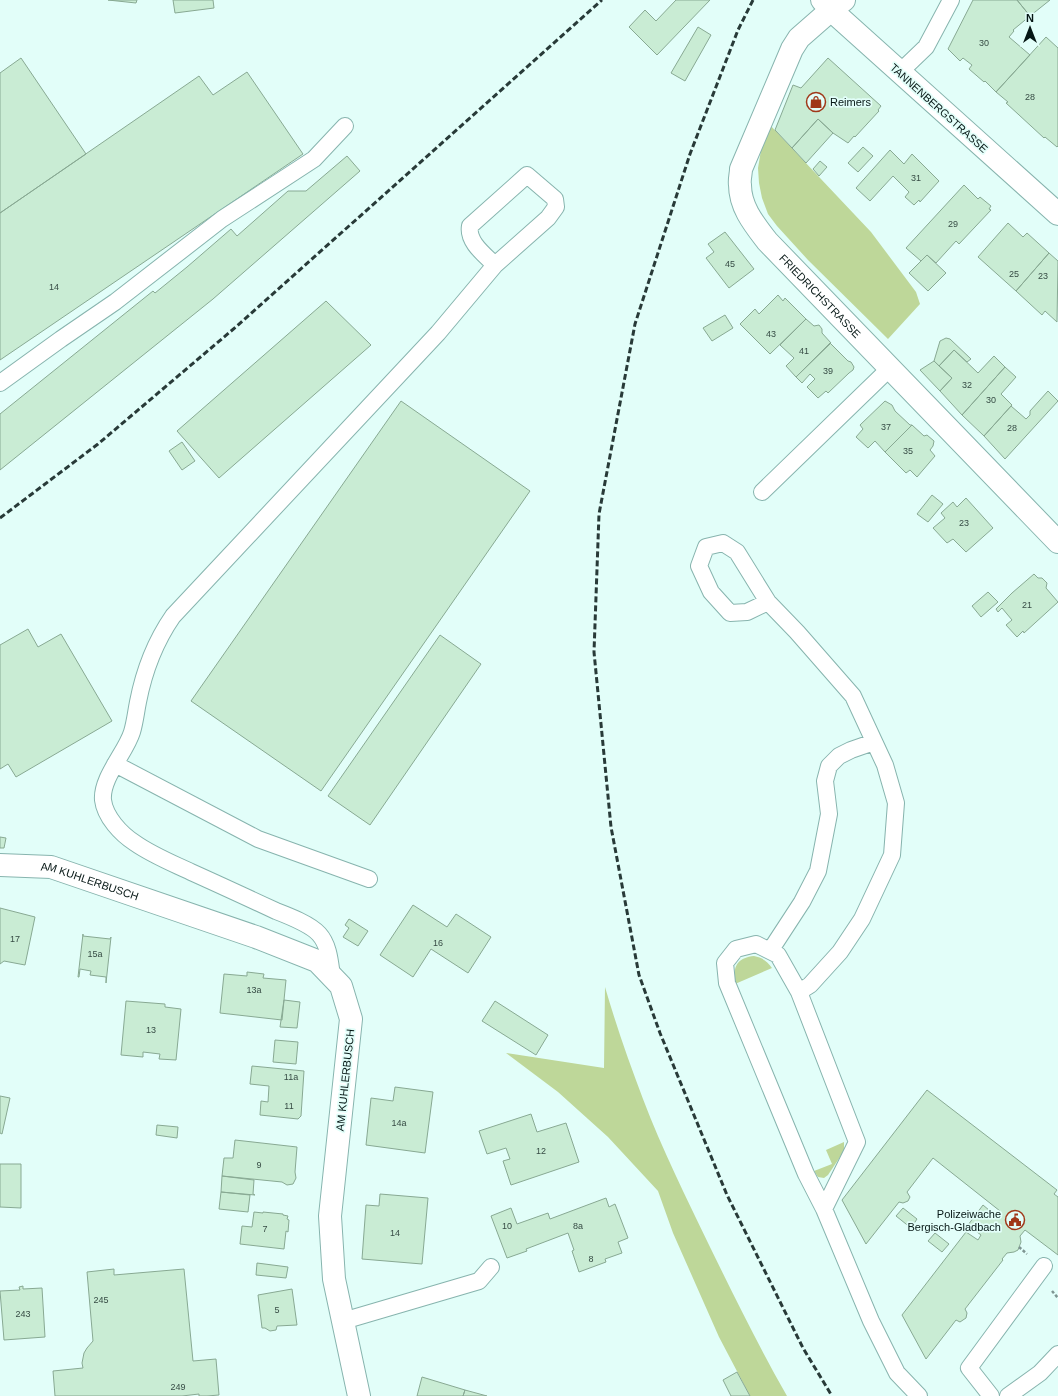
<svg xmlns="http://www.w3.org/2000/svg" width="1058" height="1396" viewBox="0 0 1058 1396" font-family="Arial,sans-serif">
<rect width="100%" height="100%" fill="#e2fef9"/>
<path fill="#bed799" d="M770,125L871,232L916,292L920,304L888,339L808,260L777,226L768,214L762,198L759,183L758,168L761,150Z
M754,956C763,958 767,961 772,968L735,984C733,967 736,958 754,956Z
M605,987C616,1025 629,1062 643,1099C662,1149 686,1197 709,1245C734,1296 759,1347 787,1396H750L719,1337L673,1233L658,1191L608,1137L558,1092L506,1053L604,1068Z
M844,1142V1151L828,1175L824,1178L818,1177L814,1171L832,1164L826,1150Z"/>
<path fill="#c9ecd4" stroke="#88a993" d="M108,0H137L136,3Z
M173,0H213L214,8L175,13Z
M676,0H710L657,55L629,27L645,10L656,21Z
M973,0H1017L1030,16L1013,30L1014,31L1009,37L1030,55L996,92L985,81L984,82L969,69L972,65L963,58L960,61L948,49Z
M1017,0H1050L1030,16Z
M698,27L711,35L685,81L671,73Z
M1046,37L1058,48V146L1057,147L1045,137L1044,138L1006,103L1008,102L996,92Z
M21,58L86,154L0,213V73Z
M828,58L881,106L878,110L879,111L855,137L854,136L848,143L833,133L818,119L792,148L775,130L793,85L801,88Z
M247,72L303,154L0,360V213L199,76L213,95Z
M818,119L833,133L806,163L792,148Z
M863,147L873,156L858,172L848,163Z
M890,150L904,164L912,154L939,181L920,202L919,200L914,205L905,197L909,192L893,176L870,201L856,188Z
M347,156L360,171L213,299L0,470V414L153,291L155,293L187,267L231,229L237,236L288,191H306Z
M820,161L827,167L819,176L813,169Z
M964,185L978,199L980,197L991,206L989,209L991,210L959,244L956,241L936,263L927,255L921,261L906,248Z
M1008,223L1023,237L1027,233L1049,253L1016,291L978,257Z
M725,232L754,269L729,288L706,258L714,252L708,244Z
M1049,253L1058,261L1057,322L1045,311L1042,315L1016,291Z
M927,255L946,273L928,291L909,273Z
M778,295L783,301L785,298L806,319L770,354L740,324L755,309L759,314Z
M326,301L371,345L219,478L177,431Z
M725,315L733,328L712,341L703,328Z
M806,319L814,326L819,325L822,329V333L831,343L796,377L786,366L794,358L780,345Z
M946,338L950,339L971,359L967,362L954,350L939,366L934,361L940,341Z
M830,343L848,361L851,362L854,367L853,370L849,373L828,393L826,391L818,398L807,387L815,379L810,374L802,383L796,377Z
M954,350L978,373L994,356L1005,367L962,415L940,391L952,378L939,366Z
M934,361L952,378L940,391L920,370Z
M1005,367L1016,377L1001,394L1012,405L984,436L962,415Z
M1048,391L1058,401L1005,459L984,436L1011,406L1026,419L1030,415V411Z
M401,401L530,491L321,791L191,701Z
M885,401L892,405L895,411L910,425H912L885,452L875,441L868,448L856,437L863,429L860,425Z
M912,425L924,436L927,435L934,441L933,446L930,450L935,456L917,477L910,470L906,473L885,452Z
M182,442L195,461L182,470L169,451Z
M932,495L943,504L928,522L917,514Z
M966,498L993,528L966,552L953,539L947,543L933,528L945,518L941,513L953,502L957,507Z
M1034,574L1038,578H1042L1047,583L1046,588L1058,602L1024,633L1023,631L1017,637L1006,625L1012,620L1002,608L998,612L996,609L1012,593Z
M988,592L998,602L981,617L972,606Z
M28,629L38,647L61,634L112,721L16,777L8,764L0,769V645Z
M440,635L481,664L370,825L328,796Z
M0,837L6,838L4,848H0Z
M413,905L447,927L456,914L491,937L468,973L431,949L413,977L380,955Z
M0,908L35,917L25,965L4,961L0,964Z
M349,919L368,931L358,946L343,937L349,928L345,925Z
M83,934V936L110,939L111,937L106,983V977L90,975L91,971L80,969L79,977H78Z
M247,972L264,974L263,978L286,980L282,1020L220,1013L224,974L247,976Z
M284,1000L300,1002L297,1028L280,1027Z
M126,1001L165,1004V1007L181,1009L176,1060L159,1059L160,1054L143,1052V1057L121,1055Z
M495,1001L548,1035L536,1055L482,1021Z
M275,1040L298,1042L296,1064L273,1062Z
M252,1066L304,1071L301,1116L298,1119L260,1115L261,1101L268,1102L269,1086L250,1084Z
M395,1087L433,1092L425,1153L366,1145L371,1098L393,1101Z
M927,1090L1057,1190L1054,1194L1058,1197V1255L1025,1230L1020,1236L1021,1242L1018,1250L1014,1252L1007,1253L1002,1259L1003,1260L965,1309L967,1313L966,1318L960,1322L956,1320L926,1359L902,1315L966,1232L978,1240L981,1235L968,1225L983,1205L996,1216L1000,1211L933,1158L907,1192L910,1197L908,1201L903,1203L899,1202L866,1244L842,1200Z
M0,1096L10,1098L2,1134L0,1133Z
M531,1114L537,1132L566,1123L579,1162L511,1185L503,1161L510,1159L506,1148L487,1154L479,1131Z
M157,1125L178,1127L177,1138L156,1135Z
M235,1140L297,1147L295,1172L296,1178L293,1184L287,1185L282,1182L222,1176L224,1158H233Z
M0,1164H21V1208L0,1207Z
M222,1176L254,1180L253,1194L255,1195L221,1192Z
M221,1192L250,1195L248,1212L219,1209Z
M380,1194L428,1198L422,1264L362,1259L366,1205L379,1206Z
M606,1198L609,1207L615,1204L628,1238L618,1242L622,1253L605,1259L606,1262L579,1272L572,1251L574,1250L568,1233L526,1249L527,1251L507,1258L491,1216L511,1208L517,1224L548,1213L550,1219Z
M903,1208L917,1219L911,1228L896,1216Z
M254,1212L263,1213V1212L283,1214V1215L288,1216L287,1219L289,1220L288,1232L286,1231L284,1249L240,1244L242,1226L252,1227Z
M935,1233L949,1244L942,1252L928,1241Z
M257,1263L288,1267L286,1278L256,1275Z
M114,1269V1275L184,1269L193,1361L216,1359L219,1395L207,1396H199V1394L182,1396H55L53,1371L83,1368L82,1363L84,1353L87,1348L93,1341L87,1272Z
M23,1286V1289L42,1288L45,1337L4,1340L0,1291L20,1290L19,1287Z
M292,1289L297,1325L277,1326L276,1330L270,1331L265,1328H262L258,1295Z
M737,1372L750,1396H731L723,1380Z
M422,1377L465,1390L463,1396H417Z
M465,1390L487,1396H463Z"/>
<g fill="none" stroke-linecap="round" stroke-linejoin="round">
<g stroke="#87b4ae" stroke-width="18">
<path id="service" d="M900,72L926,47L951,0
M0,383L61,339L115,302L222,219L314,159L345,126
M762,492L890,368
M768,602L747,612L730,613L711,592L699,566L706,547L723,543L737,552L768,602L797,632L853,696L885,765L896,803L892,855L862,919L840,952L810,985L799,992L857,1142L824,1209L871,1321L897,1373L919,1396
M115,764L258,839L369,879
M770,951L802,902L818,871L829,814L825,781L829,766L839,756L851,750L874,742
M332,976C330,962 329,945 319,934C310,924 289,916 276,911C248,898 220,885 191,872C172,863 152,855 135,843C121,834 105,817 103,800C101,778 126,752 132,732C135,722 136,712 138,702C144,671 155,642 173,616L438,333L495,265C485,255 467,242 470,226L527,175L555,199L556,207L548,218L495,265
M799,992L778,955L756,944L736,949L725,963L727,983L806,1174L824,1209
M343,1321L479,1281L491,1267
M991,1396L969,1368L1044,1266
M1008,1396L1040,1373L1058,1354"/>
</g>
<g stroke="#87b4ae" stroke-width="24">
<g id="minor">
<path id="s1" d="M1058,214L831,10L799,38L792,49L741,169C741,174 739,180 740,185C740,207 754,224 767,241L1058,542"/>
<path id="s2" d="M0,865L51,867L256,937L317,961L341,986L351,1019L330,1216L334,1279L359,1396"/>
</g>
</g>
<g stroke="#87b4ae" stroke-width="24">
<path id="tertiary" d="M822,0L831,10L844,0"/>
</g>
<path stroke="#7e9592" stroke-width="2.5" stroke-dasharray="3 2" stroke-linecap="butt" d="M1019,1247L1027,1254
M1052,1291L1058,1298"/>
<use href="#service" stroke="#fff" stroke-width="16"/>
<use href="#minor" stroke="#fff" stroke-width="22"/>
<use href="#tertiary" stroke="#fff" stroke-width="22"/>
<path stroke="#283a38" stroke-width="3" stroke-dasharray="6 3" stroke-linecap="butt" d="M753,0L738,30L690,154L635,324L599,514L594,652L611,827L639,975L660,1033L727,1195L803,1348L832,1396
M0,518L98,444L237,326L602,0"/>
</g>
<defs>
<g id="shop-ring" transform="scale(1)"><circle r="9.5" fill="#e2fef9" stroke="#a03819" stroke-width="1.5"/><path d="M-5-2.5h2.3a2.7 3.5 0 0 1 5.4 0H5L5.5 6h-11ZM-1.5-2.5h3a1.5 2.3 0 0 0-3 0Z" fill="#a03819"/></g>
<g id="civic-ring" transform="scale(1)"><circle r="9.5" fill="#e2fef9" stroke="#a03819" stroke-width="1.5"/><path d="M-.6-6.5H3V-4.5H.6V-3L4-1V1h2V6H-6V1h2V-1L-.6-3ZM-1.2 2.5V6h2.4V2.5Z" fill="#a03819"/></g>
</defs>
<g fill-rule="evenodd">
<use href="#shop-ring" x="816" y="102"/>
<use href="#civic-ring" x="1015" y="1220"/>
</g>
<g text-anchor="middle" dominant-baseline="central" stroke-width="3.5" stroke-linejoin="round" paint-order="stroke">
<g font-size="9" fill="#374c45">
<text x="984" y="43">30</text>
<text x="1030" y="97">28</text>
<text x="916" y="178">31</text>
<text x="953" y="224">29</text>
<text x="730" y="264">45</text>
<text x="1014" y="274">25</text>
<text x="1043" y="276">23</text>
<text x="54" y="287">14</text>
<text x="771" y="334">43</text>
<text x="804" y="351">41</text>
<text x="828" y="371">39</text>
<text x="967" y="385">32</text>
<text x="991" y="400">30</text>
<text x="886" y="427">37</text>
<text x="1012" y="428">28</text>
<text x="908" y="451">35</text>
<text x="964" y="523">23</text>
<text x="1027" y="605">21</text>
<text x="15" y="939">17</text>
<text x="438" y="943">16</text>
<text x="95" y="954">15a</text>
<text x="254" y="990">13a</text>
<text x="151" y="1030">13</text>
<text x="291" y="1077">11a</text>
<text x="289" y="1106">11</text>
<text x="399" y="1123">14a</text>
<text x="541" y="1151">12</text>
<text x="259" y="1165">9</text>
<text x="507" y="1226">10</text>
<text x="578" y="1226">8a</text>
<text x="265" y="1229">7</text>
<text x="395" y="1233">14</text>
<text x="591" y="1259">8</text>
<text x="101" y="1300">245</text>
<text x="277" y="1310">5</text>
<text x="23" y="1314">243</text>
<text x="178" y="1387">249</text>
</g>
<g font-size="11" fill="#061715" stroke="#e2fef9" text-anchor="start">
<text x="830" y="102">Reimers</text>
<text x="1001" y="1214" text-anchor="end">Polizeiwache<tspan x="1001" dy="13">Bergisch-Gladbach</tspan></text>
</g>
<g font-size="11" fill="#061715" stroke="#e2fef9">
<text transform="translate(939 108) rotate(42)">TANNENBERGSTRASSE</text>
<text stroke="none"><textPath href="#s1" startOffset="647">FRIEDRICHSTRASSE</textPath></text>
<text stroke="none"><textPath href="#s2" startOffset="92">AM KUHLERBUSCH</textPath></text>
<text transform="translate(345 1080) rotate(-84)">AM KUHLERBUSCH</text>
</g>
</g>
<g transform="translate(1030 28)" stroke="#e2fef9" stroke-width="3" paint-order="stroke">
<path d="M0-3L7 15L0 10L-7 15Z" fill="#061715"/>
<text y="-6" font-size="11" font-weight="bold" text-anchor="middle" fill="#061715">N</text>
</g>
</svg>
